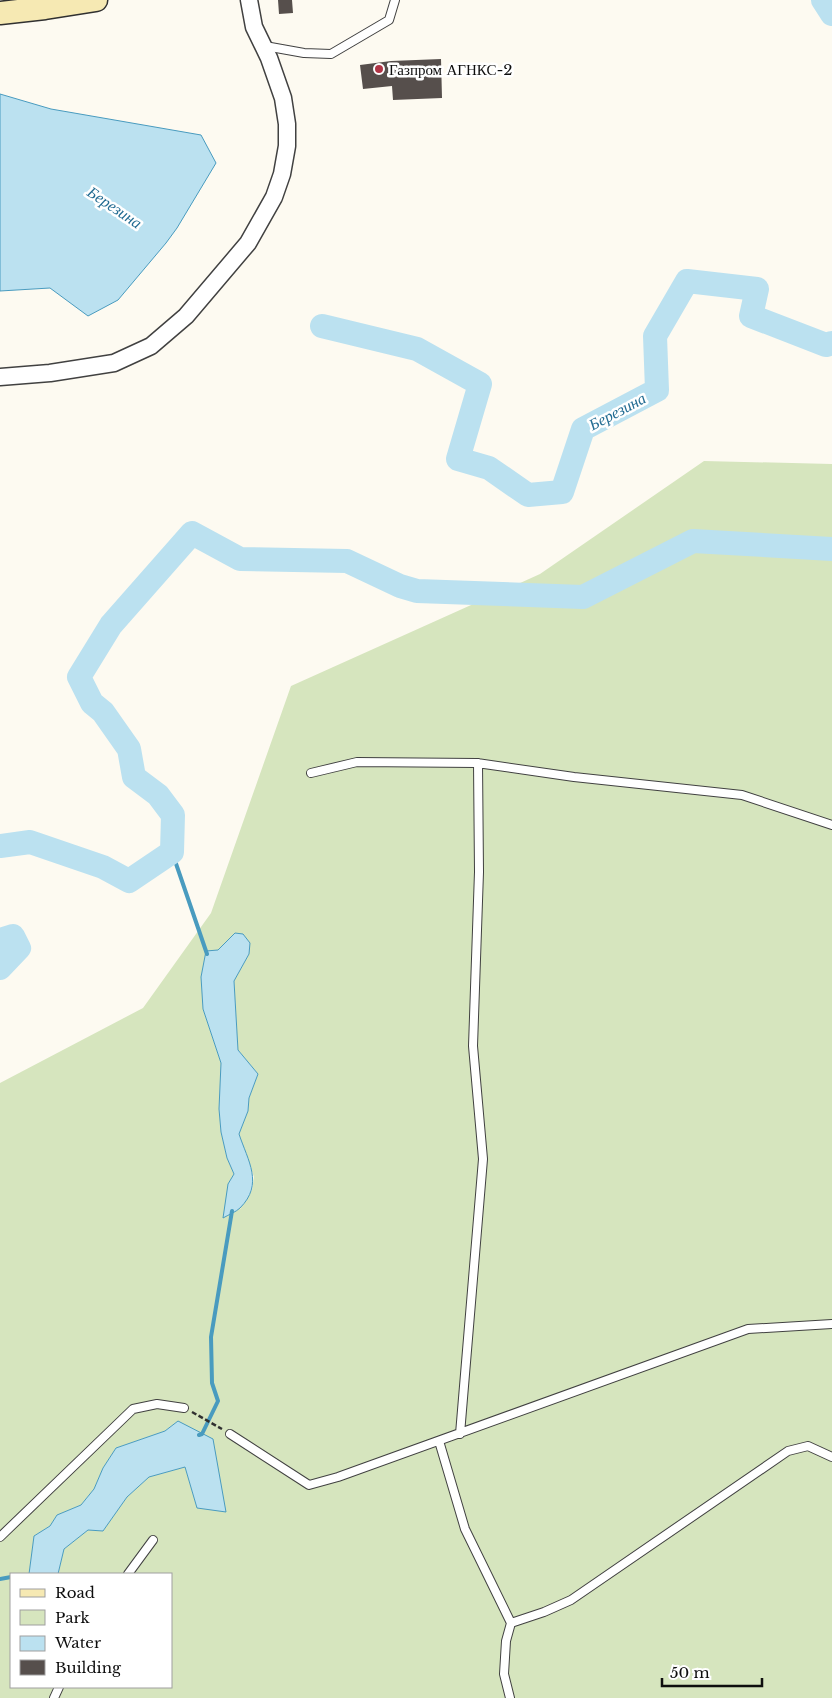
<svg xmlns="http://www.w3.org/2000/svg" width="832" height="1698" viewBox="0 0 832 1698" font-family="'Libre Baskerville',serif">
<rect width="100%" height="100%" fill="#fdfaf1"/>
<path fill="#d6e5be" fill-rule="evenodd" d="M704,461L832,464V1698H0V1083L143,1008L211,913L291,686L540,574ZM218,950L249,954L234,981L238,1050L258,1074L249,1098L248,1111L239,1134L254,1177L252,1190L240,1209L228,1184L234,1174L227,1158L221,1132L219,1109L221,1063L203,1009L201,977L206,951ZM178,1421L197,1508L185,1467L149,1477L127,1497L103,1531L88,1530L64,1549L58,1574H171V1687H11V1574H29L34,1536L50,1526L57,1515L81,1505L94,1489L103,1468L116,1448L165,1431Z"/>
<path fill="#bbe1f0" stroke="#499bbf" d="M0,94L51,109L201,135L216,163L177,228L166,243L118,300L88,316L50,288L0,291Z
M235,933L243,934L250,943L249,954L234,981L238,1050L258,1074L249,1098L248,1111L239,1134C248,1161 264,1184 240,1208C236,1212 228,1215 223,1218L228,1184L234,1174L227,1158L221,1132L219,1109L221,1063L203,1009L201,977L206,951L218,950Z
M178,1421L213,1439L226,1512L197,1508L185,1467L149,1477L127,1497L103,1531L88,1530L64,1549L58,1574H29L34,1536L50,1526L57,1515L81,1505L94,1489L103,1468L116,1448L165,1431Z"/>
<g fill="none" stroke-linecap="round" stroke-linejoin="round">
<path stroke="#499bbf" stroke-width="4" d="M172,852L207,954
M199,1435L202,1434L218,1401L212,1383L211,1337L232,1211
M0,1579L11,1577"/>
<path stroke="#bbe1f0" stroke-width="24" d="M823,0L832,14
M322,326L417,349L480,384L458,459L489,468L528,495L562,492L583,429L657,390L655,336L687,281L757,289L751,316L826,345L832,343
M0,846L30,842L103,867L129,881L172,852L173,815L158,795L134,777L129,749L103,712L92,703L79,677L111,625L192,533L240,559L347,561L400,586L417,591L583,597L693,541L832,549
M0,940L13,936L19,948L0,968"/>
</g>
<path fill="#564f4c" d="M278,0H292L293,13L279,14Z
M441,59L442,98L393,100L392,86L363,89L360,65L391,61Z"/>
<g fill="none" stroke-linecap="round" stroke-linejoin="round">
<g stroke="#414141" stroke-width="10">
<path id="lane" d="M265,46L304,53L331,54L389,20L395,0
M311,773L357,762L477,763L574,777L742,795L832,825
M230,1434L309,1485L338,1477L748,1329L832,1324
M460,1434L483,1159L473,1046L479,872L478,763
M439,1441L465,1529L511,1623
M0,1537L133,1409L157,1404L184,1408
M128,1574L153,1540
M54,1698L59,1687
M510,1698L504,1674L506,1641L511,1623L544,1612L571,1600L788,1451L808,1446L832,1457"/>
</g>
<g stroke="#414141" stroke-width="19">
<path id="street" d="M0,377L50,373L114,363L151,346L186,316L248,243L274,197L282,174L287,146V124L283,98L269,58L254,27L249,0"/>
</g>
<g stroke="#303030" stroke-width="25">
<path id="secondary" d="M0,13L45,8L96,0"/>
</g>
<path stroke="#303030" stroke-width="2.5" stroke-dasharray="5 2.5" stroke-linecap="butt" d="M192,1412L222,1429"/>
<use href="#lane" stroke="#fff" stroke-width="8"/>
<use href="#street" stroke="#fff" stroke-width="16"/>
<use href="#secondary" stroke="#f6e9b3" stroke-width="22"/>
</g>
<circle fill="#b03546" stroke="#fff" stroke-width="2" cx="379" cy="69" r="5"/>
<g text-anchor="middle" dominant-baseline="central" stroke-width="5" stroke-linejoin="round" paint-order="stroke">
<g font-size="15" fill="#0e0e0e" stroke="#fff" text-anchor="start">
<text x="389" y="69">Газпром АГНКС-2</text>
</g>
<g font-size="16" font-style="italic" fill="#246d93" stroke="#fff">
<text transform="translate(115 207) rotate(34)">Березина</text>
<text transform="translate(617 411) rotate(-28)">Березина</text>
</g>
</g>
<rect x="10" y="1573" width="162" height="115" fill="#ffffff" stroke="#9f9f9f"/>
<rect x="20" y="1589" width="25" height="8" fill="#f6e9b3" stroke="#9f9f9f"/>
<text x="55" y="1598" font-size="15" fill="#0e0e0e">Road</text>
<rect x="20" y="1610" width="25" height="15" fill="#d6e5be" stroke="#9f9f9f"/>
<text x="55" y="1623" font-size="15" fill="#0e0e0e">Park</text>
<rect x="20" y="1636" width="25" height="15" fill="#bbe1f0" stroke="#9f9f9f"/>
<text x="55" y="1648" font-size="15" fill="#0e0e0e">Water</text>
<rect x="20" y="1660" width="25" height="15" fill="#564f4c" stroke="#9f9f9f"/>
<text x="55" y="1673" font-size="15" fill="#0e0e0e">Building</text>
<path d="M662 1678v8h100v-8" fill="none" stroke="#0e0e0e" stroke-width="2.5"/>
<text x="670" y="1678" font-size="15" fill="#0e0e0e" stroke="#ffffff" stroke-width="4" paint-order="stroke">50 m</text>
</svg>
